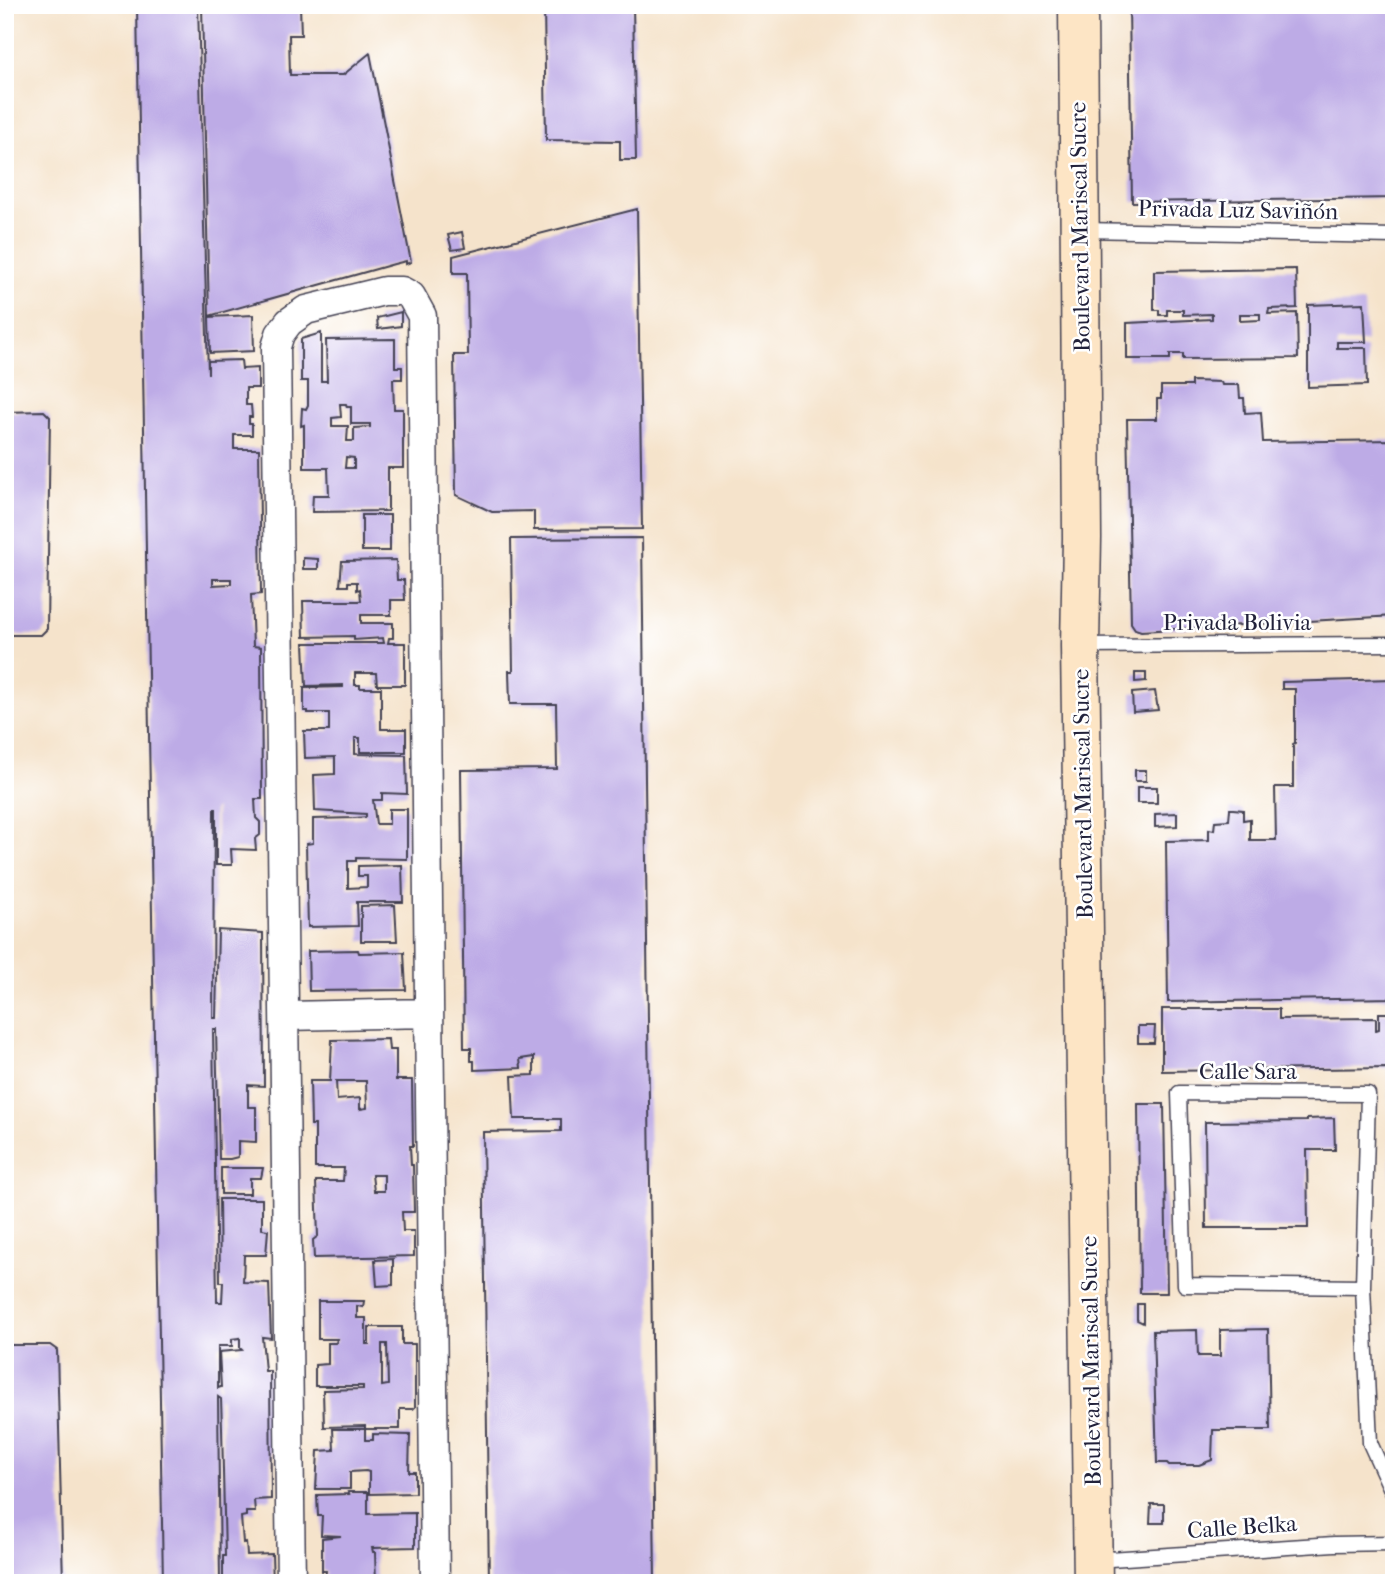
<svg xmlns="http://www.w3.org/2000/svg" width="1399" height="1588" viewBox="0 0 1399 1588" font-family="'IM FELL French Canon',serif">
<rect width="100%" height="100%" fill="#fff"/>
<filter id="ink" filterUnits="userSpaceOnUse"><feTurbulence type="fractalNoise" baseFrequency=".0143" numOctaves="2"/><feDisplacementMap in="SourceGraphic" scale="14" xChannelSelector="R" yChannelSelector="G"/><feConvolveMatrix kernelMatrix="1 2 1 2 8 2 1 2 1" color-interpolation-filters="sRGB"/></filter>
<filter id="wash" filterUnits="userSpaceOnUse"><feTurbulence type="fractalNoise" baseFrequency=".00686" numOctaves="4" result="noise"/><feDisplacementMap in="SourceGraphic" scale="28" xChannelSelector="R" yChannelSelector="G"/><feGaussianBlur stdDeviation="1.57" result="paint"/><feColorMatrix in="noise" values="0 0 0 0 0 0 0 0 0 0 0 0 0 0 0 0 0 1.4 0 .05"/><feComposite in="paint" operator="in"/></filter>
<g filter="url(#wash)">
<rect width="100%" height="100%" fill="#f5e3cb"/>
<g id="blocks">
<path fill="#bdabe6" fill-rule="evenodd" d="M137,5H198L208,374V361L241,360L242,369L258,368V388H246V405H251L252,417H249V424H252V435H234V449H259L261,594L251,595L253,646L261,647L262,799H255L256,818L260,822V835L255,839L256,850L231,849L232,865H216V809H214L213,1018H216L218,930L263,933L264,1086L248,1085V1107H256V1142L238,1141V1157L230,1159H219L216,1029H213L217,1302H222L223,1282H220L219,1199H262V1229L268,1230L266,1255H244L243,1282L269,1283L271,1338L262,1337L265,1371H270L271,1499L254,1500L255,1512H246V1516L241,1517L243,1543L246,1542L247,1555L272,1554L273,1583H223V1556H225L222,1428L221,1399L218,1397L220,1583H163ZM213,579H231V584L213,585ZM240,1338V1348L242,1350L219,1352L221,1387L218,1388V1346H232V1339Z
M202,5H300L301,35H289L290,75H343L370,53L411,262L406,264V261L394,264L209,316Z
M544,5H633L636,160H620V141L546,140Z
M1129,5H1394V198L1132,202Z
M637,209L642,529L534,530V511L492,512L456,495L454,355H468L467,273H453V256Z
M462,232L465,248L452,250L448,235Z
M1296,269L1297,308L1269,309L1268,314L1297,313L1298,358L1183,359V354H1170V359H1127V323L1212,319V314L1183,315V310H1167V315H1159V310H1154V271ZM1240,314H1260V320L1240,321Z
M1364,303L1366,342H1337V348H1366L1367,385L1308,387V305Z
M401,312V326L378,329L377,318Z
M253,315L254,351L210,353L209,317Z
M321,333V381H327L326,340L395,339V367H402V379H393L394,409H403V468H388V511L312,512L313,495H329L328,468H304V425L301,426L302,408L306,409L308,405V381H301V339ZM340,404H346L347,407H351V424H370V427L354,428V441H347L348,426H332V418L341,417ZM346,457L354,458V468H345Z
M1191,381L1221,382L1222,385H1239L1240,398H1244L1245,413L1261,412L1263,442L1394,440V616L1141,631L1135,629L1131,623L1127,419H1157V399H1161V386H1191Z
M44,411L50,417L47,629L41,635H5V412Z
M362,515H390V551H362Z
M642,538L655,1583H489L483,1132L561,1131V1119H514L512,1076L534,1075V1057L520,1059L521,1068L474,1070V1061H471V1048H464L461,770L557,769L556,704H510L509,671H513L511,539Z
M303,558L318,559V569H303Z
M396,560L397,580H404L405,600H391V615H361V623H393V638H389L388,643H405V685H377L376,673H355V685H360V688H381V729H406V752H360V738H355V754L406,755L407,794L382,793V800H373L376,824H389V809H407V859L356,858V861H348V888L367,887V876H358V866L402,865L403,902H357L358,926L308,927L306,844L313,843V819L355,818L366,817V814L315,811L314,775L335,774V757L305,758L304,731H329V713H308V711H304V688L343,687V685L306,686L304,643H384L383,638L354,640V636L304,637L303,601H361L360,589L357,590V582H348V586H340L342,561Z
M1135,673H1146V681L1135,682Z
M1394,679V998L1168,1002L1166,841L1209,840V829L1214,830L1215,821L1229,820L1230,809H1233L1243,810V820L1250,819V840H1276L1275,787H1293V744L1295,743V689H1282V682Z
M1155,691L1158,710L1133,712L1132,693Z
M1135,770H1146V781H1135Z
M1137,787H1157V803H1137Z
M1177,813V826L1155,827V814Z
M395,905L397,941H361V906Z
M358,950L359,953L404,952L406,990L309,991L308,951Z
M1162,1009H1279V1019L1376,1018V1030L1379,1029V1013H1394V1196H1391L1389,1068L1162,1071Z
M1138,1026H1155L1154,1043H1138Z
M388,1039L389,1050H396V1080H412L413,1146H410L411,1165H413L414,1212H402L403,1231H414V1256L314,1258L313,1240L318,1236L316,1181H343L344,1168H315V1125H311L310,1081H330L332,1040ZM336,1081H366L367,1108L360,1109V1098L337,1100ZM372,1175H384V1191H374Z
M1138,1104H1164L1167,1293H1140Z
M1334,1118L1335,1150H1307L1308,1228H1206L1205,1122L1307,1121V1119Z
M221,1168H263L261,1178H250V1194H221Z
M393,1259V1285L377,1286L375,1260Z
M318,1301H364L363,1307L357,1306V1318H366V1344H369V1327H402V1344H415V1407L413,1409H400V1429H365V1426L324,1427L323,1390L363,1389V1386H315V1365L328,1364V1343H336L337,1339H318ZM382,1344H387L388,1385L382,1386Z
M1137,1304H1143V1323L1137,1320Z
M1268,1329L1270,1430H1213L1212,1460L1199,1465H1169L1167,1463H1157L1153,1331L1197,1330L1198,1356H1220V1330Z
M5,1345H50L57,1350L63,1583H5Z
M333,1429H365V1440H373V1434L410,1435L409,1472H415V1493L369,1494V1472L366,1471L350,1472V1489H316L318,1451L334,1450Z
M348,1492H368V1514L415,1513V1547L372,1548L373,1552H375L376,1583L325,1581L326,1571H322V1538L341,1536L321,1535L322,1516H318L317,1495L349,1494Z
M1151,1504H1164V1523H1150Z"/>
</g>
</g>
<g filter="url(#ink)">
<use href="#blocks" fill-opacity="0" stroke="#423f51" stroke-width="2"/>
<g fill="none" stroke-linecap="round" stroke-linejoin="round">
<g stroke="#423f51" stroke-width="17">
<path id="lane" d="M1082,230L1394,236
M1080,646L1394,644
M1363,1287L1185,1285L1179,1093L1368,1094L1363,1287L1370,1443L1394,1496
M1095,1560L1334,1544L1394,1543"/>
</g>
<g stroke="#423f51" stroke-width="31">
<path id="street" d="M286,1016L429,1013
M291,1583L276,347L280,334L289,322L306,310L384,291H402L411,296L422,316L435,1583"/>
</g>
<g stroke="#423f51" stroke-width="41">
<path id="secondary" d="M1078,5L1082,538L1080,646L1093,1583"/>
</g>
<use href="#lane" stroke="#fff" stroke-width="14"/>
<use href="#street" stroke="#fff" stroke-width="28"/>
<use href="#secondary" stroke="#fde5c5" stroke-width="38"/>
</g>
</g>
<g text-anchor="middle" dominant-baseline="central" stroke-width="5" stroke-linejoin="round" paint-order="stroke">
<g font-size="23" fill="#22223b" stroke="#fff">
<text transform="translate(1238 210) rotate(1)">Privada Luz Saviñón</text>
<text transform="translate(1080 227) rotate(-91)">Boulevard Mariscal Sucre</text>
<text x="1237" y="622">Privada Bolivia</text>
<text transform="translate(1083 794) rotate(-91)">Boulevard Mariscal Sucre</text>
<text x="1248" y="1071">Calle Sara</text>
<text transform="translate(1091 1361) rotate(-91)">Boulevard Mariscal Sucre</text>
<text transform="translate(1242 1527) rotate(-4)">Calle Belka</text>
</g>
</g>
<rect width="1399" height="1588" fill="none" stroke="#fff" stroke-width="28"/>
</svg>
